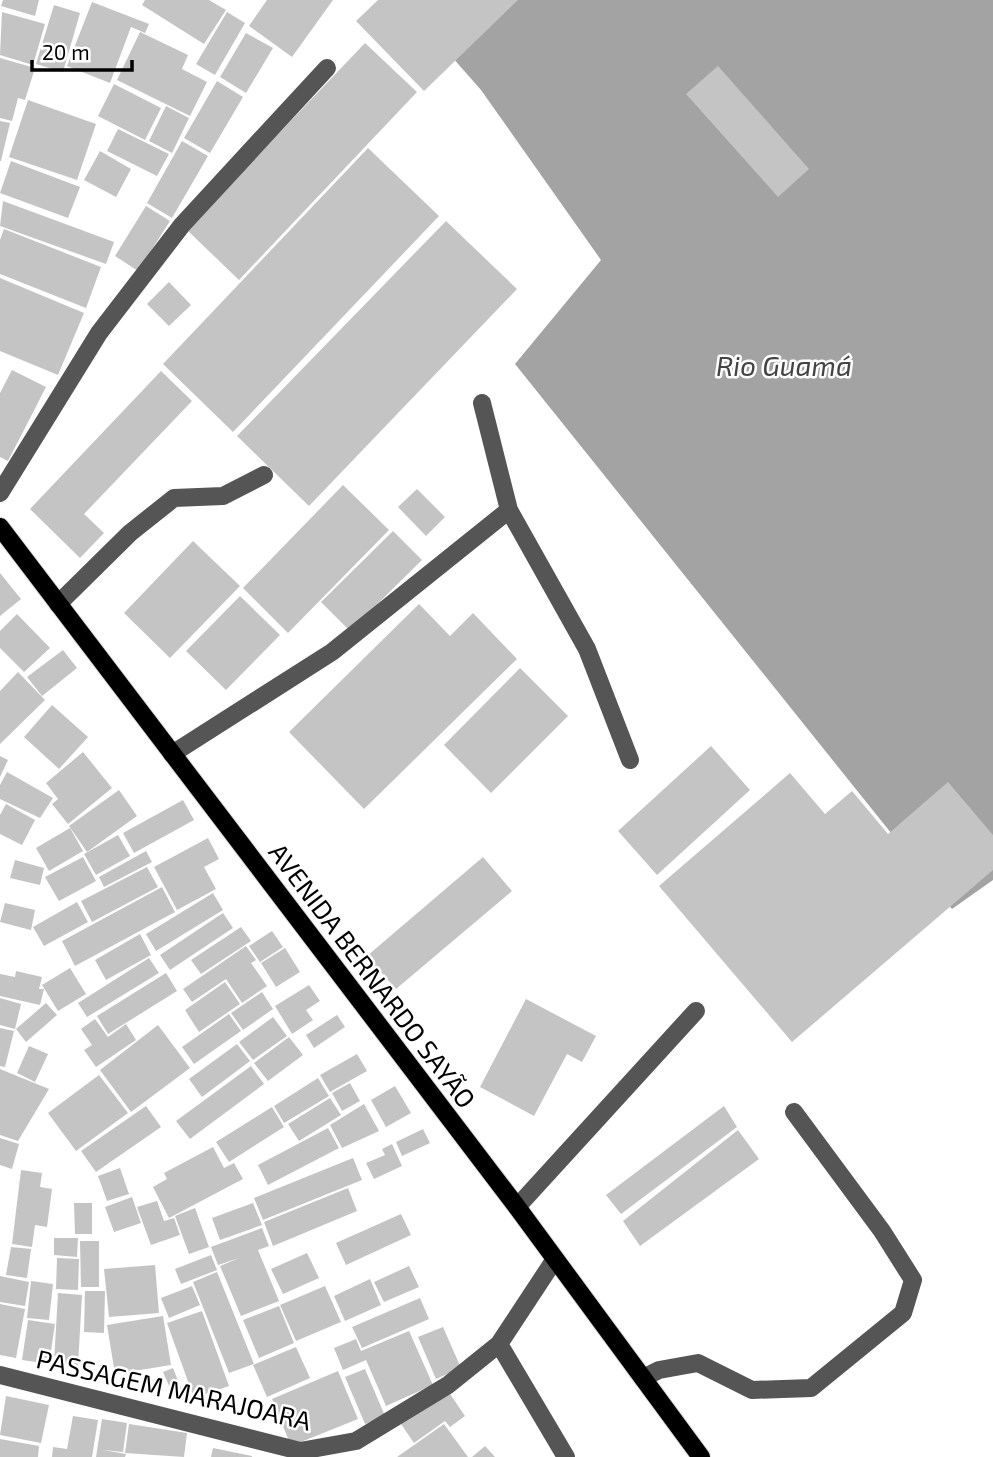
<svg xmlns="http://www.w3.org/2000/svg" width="993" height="1457" viewBox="0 0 993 1457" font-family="'Exo 2',sans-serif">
<rect width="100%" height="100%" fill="#fff"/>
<path fill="#a3a3a3" d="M402,0H993V880L952,909L515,364L601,260L481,90Z"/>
<path fill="#c4c4c4" d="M3,0H39L35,16L1,6Z
M145,0H209L226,10L204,44L142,5Z
M267,0H333L292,57L249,26Z
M378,0H518L424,91L356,21Z
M92,2L149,24L145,33L131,27L110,83L67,66Z
M54,5L80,13L63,72L36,64Z
M2,12L45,24L33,65L0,55Z
M227,12L245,23L215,75L196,64Z
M140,32L188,55L182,69L207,82L190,116L117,80Z
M246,33L273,48L246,93L220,77Z
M365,43L417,92L239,280L187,230Z
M0,58L35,68L25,100L18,98L12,121L0,118Z
M718,66L809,169L778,197L686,94Z
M217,81L243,97L210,153L184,138Z
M114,84L161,108L145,140L98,116Z
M28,100L96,124L77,180L9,157Z
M166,106L189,118L172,153L149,141Z
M0,121L10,123L1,161H0Z
M118,129L169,154L157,176L107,151Z
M182,141L208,156L172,218L147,203Z
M368,148L439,216L233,432L163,364Z
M100,151L131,169L116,197L84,180Z
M11,161L80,187L68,218L0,193Z
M3,201L114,242L106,264L0,226Z
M146,206L170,221L138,271L115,256Z
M446,221L517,289L309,506L237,436Z
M4,229L101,267L86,308L0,274V240Z
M0,278L84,313L58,375L0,351Z
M169,282L191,305L169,326L147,304Z
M12,370L46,387L8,461L0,457V393Z
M161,371L192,401L84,514L104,533L80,558L30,509Z
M343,485L389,530L288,633L243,588Z
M417,489L445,517L426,536L398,507Z
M393,531L422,560L350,631L321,602Z
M193,541L240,586L170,658L124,613Z
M0,573L21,599L0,616Z
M240,596L280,635L226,690L186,651Z
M419,604L450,636L473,613L517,659L364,809L289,732Z
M17,614L50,648L24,672L0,648V631Z
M63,650L77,668L42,696L27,677Z
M520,668L568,716L491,793L444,745Z
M18,672L45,700L0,744V691Z
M52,705L88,737L59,769L24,737Z
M711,746L750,790L657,875L618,831Z
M83,752L112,788L68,824L52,804L58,799L46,783Z
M0,756L8,760L0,777Z
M7,772L53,798L40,818L0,799V785Z
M790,773L825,814L852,791L888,834L948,782L993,835V870L792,1042L659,886Z
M119,790L137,816L87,852L69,826Z
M183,800L194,820L134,853L123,833Z
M6,804L35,820L22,845L0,834V815Z
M70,828L83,851L49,871L36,848Z
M118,835L130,856L96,875L84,854Z
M208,838L219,859L204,867L216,889L177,910L154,867Z
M146,851L152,862L104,887L99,877Z
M83,857L96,881L59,901L45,877Z
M483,857L512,891L396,989L367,956Z
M15,860L44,868L40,885L10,878Z
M147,867L158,887L92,922L81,901Z
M162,887L175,912L75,966L62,941Z
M213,893L223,910L156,951L146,934Z
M77,902L88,922L44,946L33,927Z
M5,903L35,910L31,930L0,922Z
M223,913L233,928L170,970L160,955Z
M241,927L251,941L201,974L191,960Z
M272,931L283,947L260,962L249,946Z
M140,934L151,955L106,980L95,960Z
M246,946L256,960L251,963L267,986L242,1003L226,979L192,1002L183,989Z
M285,948L300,972L276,987L261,963Z
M149,958L159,973L87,1017L78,1003Z
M70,968L86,994L58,1011L42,985Z
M16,971L42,977L39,989H44L40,1005L0,996V974L15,977Z
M166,973L177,991L108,1034L97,1016Z
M225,982L240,1004L199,1032L185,1010Z
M309,985L320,1001L306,1010L313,1020L292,1034L275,1006Z
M262,992L273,1009L243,1030L231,1013Z
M0,998L21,1004L15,1029L0,1025Z
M526,999L596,1036L582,1062L567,1054L534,1116L480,1087Z
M46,1003L57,1015L26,1042L16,1029Z
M229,1014L241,1031L194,1064L182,1047Z
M337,1015L345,1027L314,1048L306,1035Z
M273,1017L287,1036L253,1060L239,1042Z
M95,1019L108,1037L126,1024L136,1040L96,1067L84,1050L92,1045L81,1029Z
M158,1025L190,1068L131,1112L100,1070Z
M0,1028L14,1031L5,1067L0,1066Z
M289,1037L303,1055L268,1081L254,1063Z
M237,1044L250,1061L202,1097L189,1079Z
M29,1046L48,1054L35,1082L17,1073Z
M357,1054L367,1071L330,1092L320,1075Z
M251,1066L264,1084L190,1139L176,1121Z
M0,1069L49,1089L18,1141L0,1135Z
M99,1075L128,1113L76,1151L48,1113Z
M318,1078L329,1096L284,1123L274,1106Z
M350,1083L360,1101L342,1111L332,1093Z
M395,1086L411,1113L386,1127L371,1100Z
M330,1098L341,1115L299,1141L288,1124Z
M364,1104L379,1131L342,1148L330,1125Z
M146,1106L161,1127L96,1172L81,1151Z
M724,1106L737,1127L621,1214L606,1195Z
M272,1107L284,1127L229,1162L216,1142Z
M328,1128L339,1148L268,1185L258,1165Z
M423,1129L430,1143L402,1156L396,1142Z
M738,1130L759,1159L640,1246L623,1221Z
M0,1138L19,1144L12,1169L0,1165Z
M392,1144L402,1166L374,1179L366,1163L385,1155L382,1149Z
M213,1147L224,1168L234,1163L243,1179L169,1218L153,1187L167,1179L164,1173Z
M353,1158L362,1180L263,1220L254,1198Z
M120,1168L129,1194L107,1201L98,1176Z
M21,1170L42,1173L40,1187L52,1189L47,1227L35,1225L32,1247L12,1244Z
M348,1188L357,1211L273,1246L264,1222Z
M132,1197L141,1223L114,1232L105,1207Z
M157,1201L164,1221L174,1218L180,1235L151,1245L137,1207Z
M74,1203H92V1234H75Z
M253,1203L262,1225L220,1240L212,1218Z
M195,1208L209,1247L189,1254L175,1216Z
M401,1214L411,1235L346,1265L336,1243Z
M262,1228L269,1246L258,1250L279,1301L241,1316L220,1266L239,1258L218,1265L211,1247Z
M54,1238H78L77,1257L54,1255Z
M80,1241H99V1287H81Z
M11,1247L31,1249L27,1278L6,1275Z
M307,1253L319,1278L283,1294L271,1269Z
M211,1255L217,1270L181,1284L175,1269Z
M57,1258L79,1259L78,1290L56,1289Z
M155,1265L159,1313L109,1317L104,1269Z
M409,1266L419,1287L384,1302L374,1282Z
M217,1272L254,1364L229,1373L193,1282Z
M0,1276L29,1282L25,1306L0,1302Z
M370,1279L381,1305L345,1321L334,1296Z
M31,1281L53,1284L49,1320L27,1318Z
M192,1286L200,1305L169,1318L161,1298Z
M325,1286L341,1322L296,1341L280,1305Z
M85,1291H105L104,1333L84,1332Z
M58,1293L82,1295L78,1365L54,1363Z
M420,1298L429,1319L362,1348L352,1327Z
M0,1304L25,1309L16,1358L0,1355Z
M279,1306L294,1343L259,1358L243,1320Z
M202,1311L229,1386L194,1398L167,1323Z
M163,1316L171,1365L115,1374L107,1325Z
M28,1320L55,1324L49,1364L22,1360Z
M443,1327L461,1368L436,1379L418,1337Z
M409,1331L433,1385L386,1406L366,1360L343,1370L334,1348L356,1339L361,1351Z
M296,1347L310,1378L267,1397L253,1365Z
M173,1368L182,1391L173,1395L163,1372Z
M365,1369L385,1416L365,1424L345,1377Z
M338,1371L358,1419L291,1446L272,1399Z
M448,1391L465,1416L450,1427L445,1421L414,1443L401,1424Z
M6,1396L49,1405L41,1443L0,1435Z
M73,1416L98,1420L92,1457H52L53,1447L67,1449Z
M102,1419L127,1423L123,1452L103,1450L126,1454L125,1457H96Z
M129,1424L187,1433L184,1457L125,1453Z
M444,1424L468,1457H397Z
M0,1439L39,1446L38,1457H0Z
M485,1446L495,1457H472Z
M213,1448L252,1456V1457H211Z"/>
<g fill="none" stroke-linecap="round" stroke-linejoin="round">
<g stroke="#dbdbdb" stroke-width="20">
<path id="major" d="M0,527L517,1207L701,1457"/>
</g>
<path stroke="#555" stroke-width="18" d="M482,403L509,510L587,649L630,760
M0,493L99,333L182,225L327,68
M58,604L130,533L174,498L223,496L264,475
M172,754L332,652L509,510
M517,1207L696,1011
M499,1344L566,1457
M0,1375L300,1451L356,1441L448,1385L499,1344L555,1259
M643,1378L659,1370L698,1363L752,1390L811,1388L903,1313L913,1280L882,1231L794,1112"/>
<use href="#major" stroke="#000" stroke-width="18"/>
</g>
<g text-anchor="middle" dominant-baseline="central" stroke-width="5" stroke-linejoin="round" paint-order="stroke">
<g font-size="26" fill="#000" stroke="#fff">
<text transform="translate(373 975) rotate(53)">AVENIDA BERNARDO SAYÃO</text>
<text transform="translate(174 1389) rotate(13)">PASSAGEM MARAJOARA</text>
</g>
<g font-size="28" font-style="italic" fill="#444" stroke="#fff">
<text x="784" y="365">Rio Guamá</text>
</g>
</g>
<path d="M32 60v10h100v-10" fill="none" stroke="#000000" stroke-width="3.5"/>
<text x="42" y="60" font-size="21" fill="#000000" stroke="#ffffff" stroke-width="5" paint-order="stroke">20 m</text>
</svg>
